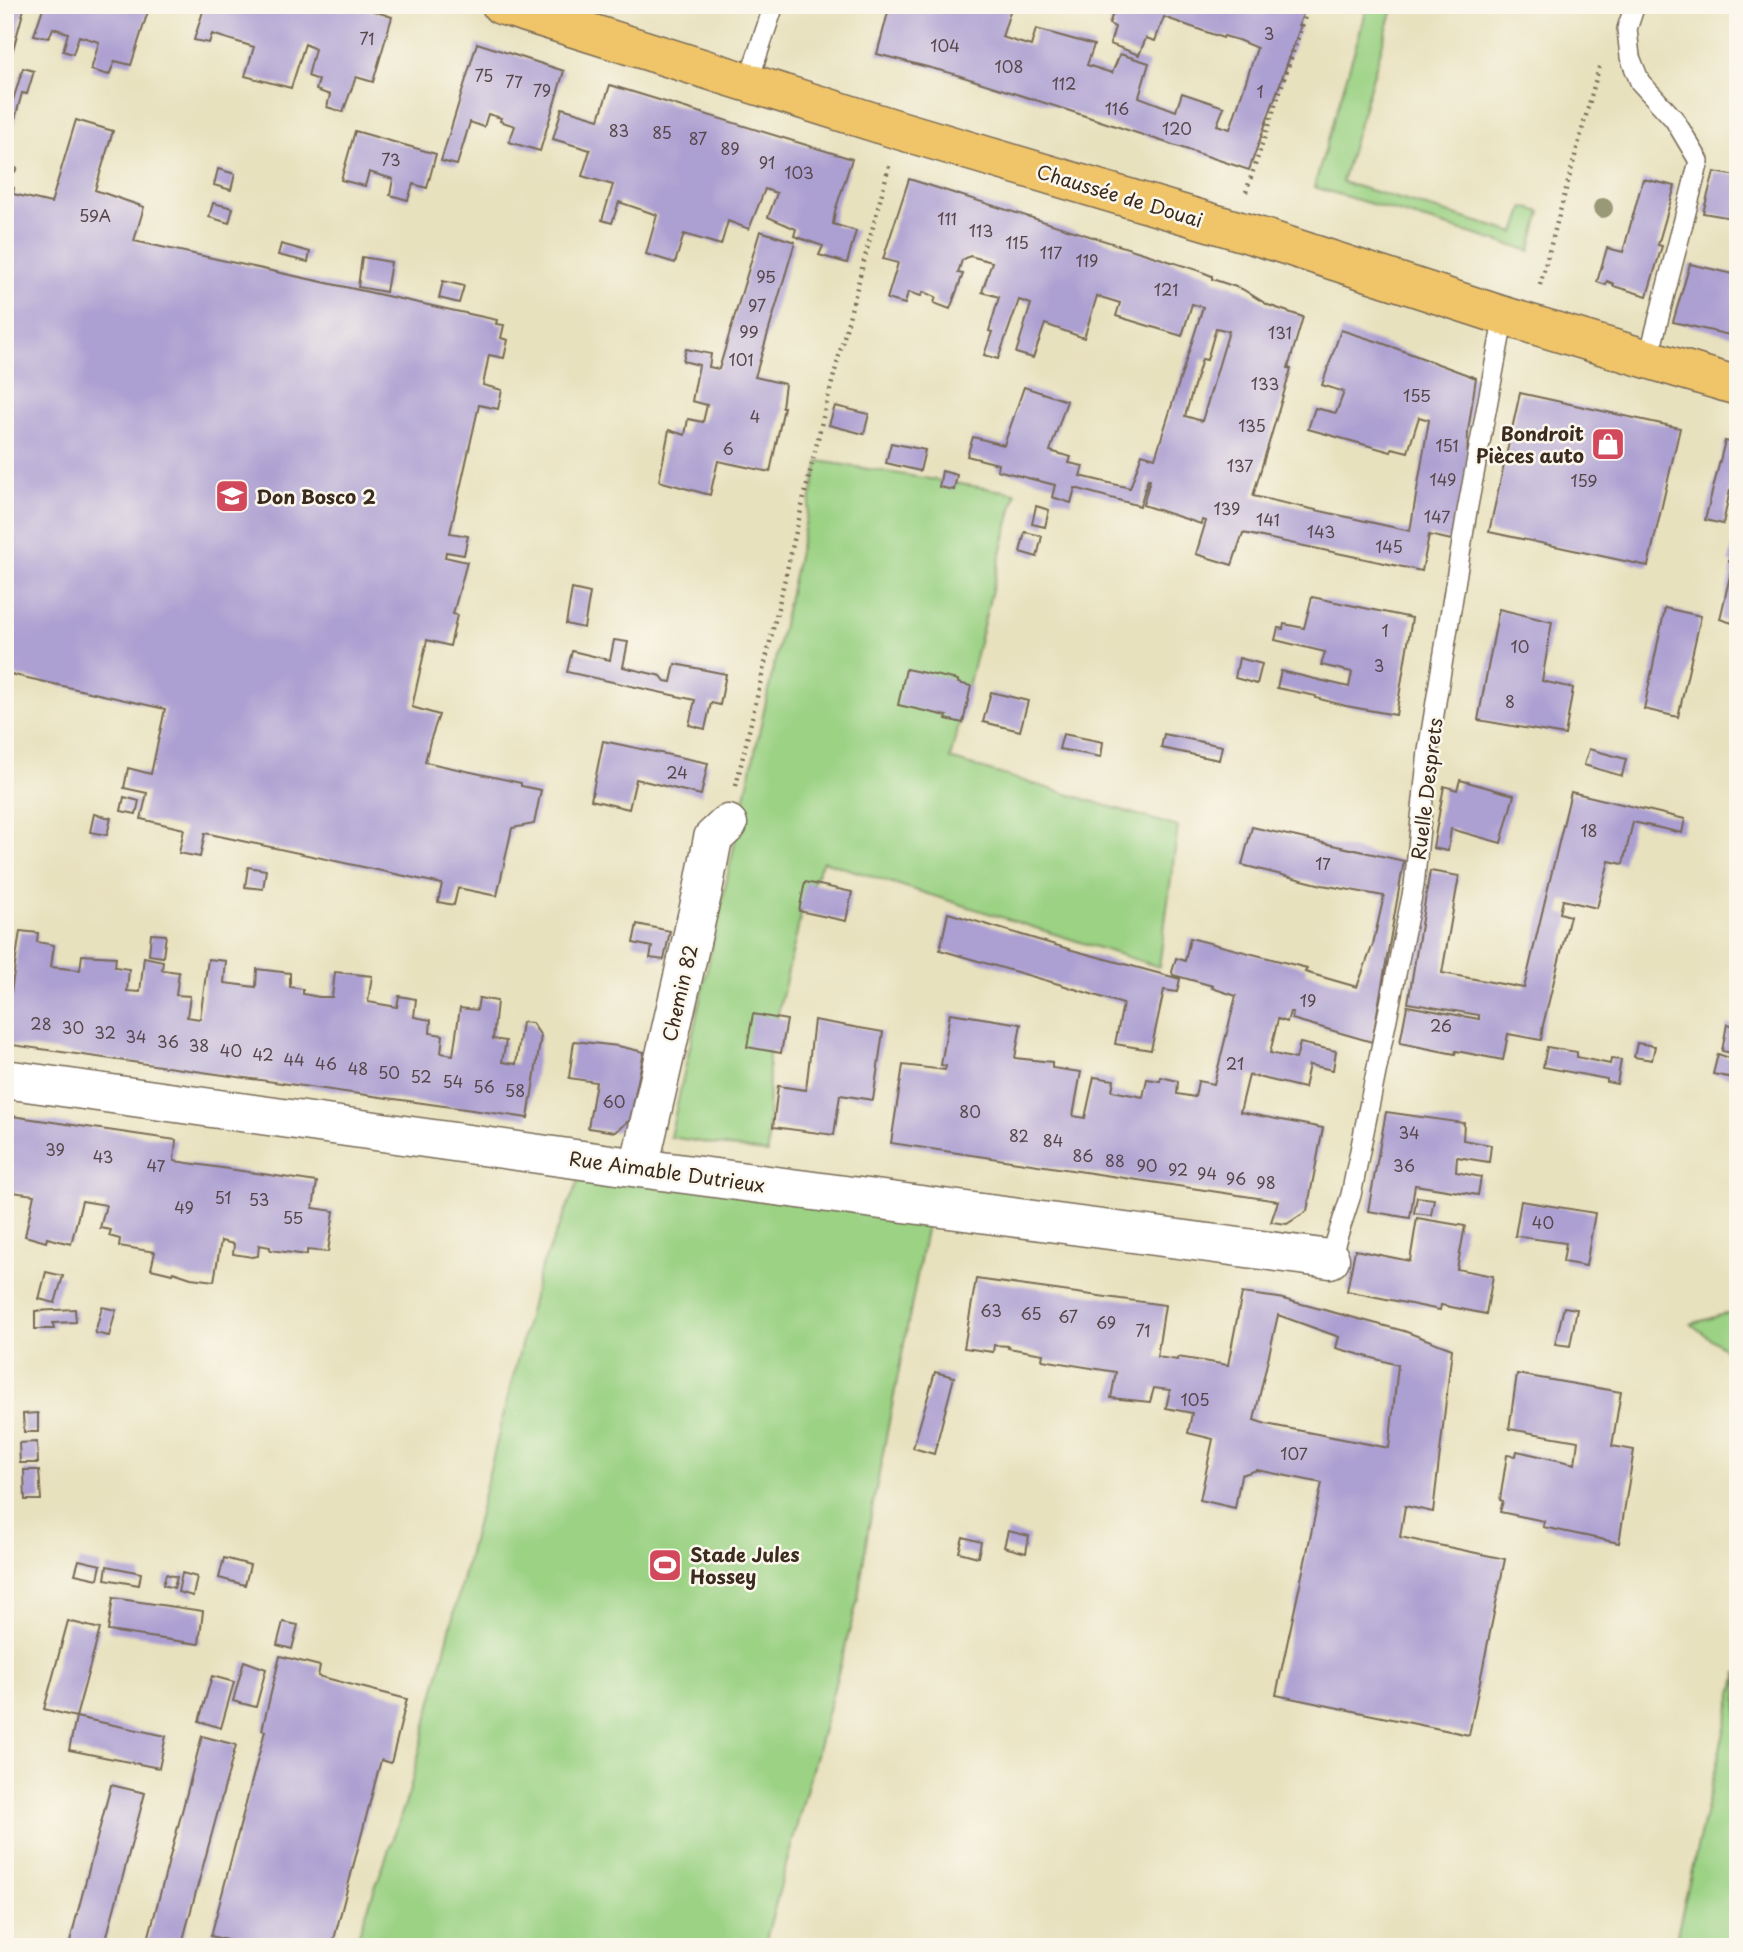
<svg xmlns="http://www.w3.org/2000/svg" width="1743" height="1952" viewBox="0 0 1743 1952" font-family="'Playpen Sans',sans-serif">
<rect width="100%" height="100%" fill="#fbf7ec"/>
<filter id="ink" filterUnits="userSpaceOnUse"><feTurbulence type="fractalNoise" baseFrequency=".0143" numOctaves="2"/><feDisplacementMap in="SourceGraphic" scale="14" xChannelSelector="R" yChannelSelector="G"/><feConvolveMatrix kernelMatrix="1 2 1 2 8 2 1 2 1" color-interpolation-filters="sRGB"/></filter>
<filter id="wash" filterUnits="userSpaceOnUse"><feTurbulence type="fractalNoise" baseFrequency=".00686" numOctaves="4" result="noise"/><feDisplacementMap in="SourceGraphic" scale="28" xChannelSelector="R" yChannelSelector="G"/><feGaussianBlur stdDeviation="1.57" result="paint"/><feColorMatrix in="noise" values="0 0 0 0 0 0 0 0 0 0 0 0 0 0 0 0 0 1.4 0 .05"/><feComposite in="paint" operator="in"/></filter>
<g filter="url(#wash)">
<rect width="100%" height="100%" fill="#e8e1be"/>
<path fill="#9bd284" stroke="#6b7e51" stroke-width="2" d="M1368,5H1394L1342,182L1515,233L1524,207L1541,212L1530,251L1314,187Z
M819,461L1016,493L950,759L1178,827L1159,967L823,861L804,902L769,1052L768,1153L670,1137Z
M587,1161L927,1224L868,1531L858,1599L764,1947H354L409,1793L539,1273Z
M1738,1310V1359L1691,1324Z
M1738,1672V1947H1674Z"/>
<g id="blocks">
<path fill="#ac9fd1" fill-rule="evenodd" d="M5,5H25L11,57L5,56Z
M44,5H150L131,65L115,61L109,75L91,70L99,42L79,36L73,54L63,51L68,33L53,28L49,38L34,35Z
M205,5H355L392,17L373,82L356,77L343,112L327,107L330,95L316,90L319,80L308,76L315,49L305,44L291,88L245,76L254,47L212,34L209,43L194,40Z
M890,5H1012L1002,37L1031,46L1036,29L1094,45L1087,65L1112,73L1120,54L1149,63L1139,97L1176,111L1182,93L1224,107L1217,125L1230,129L1257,48L1238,40L1224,36L1223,38L1164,17L1155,41L1146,38L1139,55L1110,44L1115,27L1109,24L1116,5H1141L1155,10L1157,5H1241L1255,11L1257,5H1306L1299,25H1301L1249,170L1070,111L954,74L877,54Z
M477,43L564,71L540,151L509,142L515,126L500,121L501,118L488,114L484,127L470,122L457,165L441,161Z
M23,68L34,71L27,94L22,93L9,141L5,140V126Z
M610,85L852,159L835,211L833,224L856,231L847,263L819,255L823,246L794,236L796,229L768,217L777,193L765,189L749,229L728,221L721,245L684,234L675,263L646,254L657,215L619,202L612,223L602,220L613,185L582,176L590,150L553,139L562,108L599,119Z
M76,120L113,131L95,190L144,207L134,241L497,320L496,324L504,325L501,338L508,340L504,358L489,355L483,385L502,390L498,409L479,405L450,533L468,536L464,555L446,552L445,557L467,562L453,614L457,615L450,646L427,640L412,707L439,715L430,741L425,762L521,783V786L541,790L534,824L512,828L497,896L458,888L454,905L438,902L442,884L205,833L200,857L179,853L184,829L141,819L147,793L124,788L128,768L151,774L165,709L5,673V233H8L11,215L5,214V186L14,188L13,194L51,203Z
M355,131L436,154L427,188L413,184L408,200L390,195L393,179L369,172L365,186L341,180Z
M5,160L17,169L5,184Z
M218,169L235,174L231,190L214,185Z
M1714,172L1738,176V219L1703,213Z
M909,179L1197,270L1212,276V279L1242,289L1268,305L1303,317L1288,368L1291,369L1253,496L1410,531L1429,420L1419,417L1408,452L1392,448L1391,452L1308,429L1315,408L1336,413L1344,392L1322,385L1341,330L1379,342L1476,378L1468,431L1467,467L1456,541L1429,535L1422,571L1243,533L1232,565L1196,554L1206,521L1202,520L1201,524L1143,505L1150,480L1148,479L1140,506L1075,488L1071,503L1052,497L1055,485L997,470L998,464L967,456L973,437L1004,445L1024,387L1067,401L1050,451L1071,457L1069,463L1083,466L1080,476L1130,488L1142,454L1155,458L1203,307L1192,304L1182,336L1116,316L1120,303L1097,296L1084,338L1045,324L1033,358L1016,353L1031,304L1019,300L998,359L984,355L992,332L989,331L999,297L982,292L992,262L970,256L962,260L958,273L963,274L950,309L934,303L936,297L923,292L921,296L908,292L905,304L887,299L898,263L883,259ZM1216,328L1229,331L1202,421L1185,416L1202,359L1207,360Z
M1643,179L1675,186L1658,245L1662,246L1647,296L1613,286L1614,284L1607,281L1606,285L1597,282L1607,248L1623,252Z
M213,203L233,208L229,223L209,217Z
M760,231L795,242L755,377L785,384L782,407H784L770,472L718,461L710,495L659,481L669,430L685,435L688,419L703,422L707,405L692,401L699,365L683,361L686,349L711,354L709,367L719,369Z
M281,244L310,252L308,262L278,255Z
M362,257L391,262L386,292L358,287Z
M1690,264L1738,275V337L1673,322Z
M443,281L464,286L459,303L439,298Z
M1520,393L1680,428L1648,566L1489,532Z
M835,406L869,414L864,434L829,425Z
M1725,441L1738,444V492L1730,490L1723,524L1705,520Z
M891,443L925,450L920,471L886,463Z
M942,471L957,475L954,490L939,487Z
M1036,506L1049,510L1045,527L1032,524Z
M1737,527L1738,597L1732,623L1720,619L1733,563L1729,561Z
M1025,532L1042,536L1037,557L1020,552Z
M572,589L590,593L584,628L566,624Z
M1312,597L1412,618L1396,715L1346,706L1316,698V696L1277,688L1281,671L1349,687L1352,672L1321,665L1325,652L1275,640L1278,628L1283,629L1284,624L1304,628Z
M1665,608L1701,616L1678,717L1644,709Z
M1499,609L1552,622L1542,681L1573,688L1565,735L1478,720Z
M614,640L628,642L623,667L661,676L665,681L671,682L675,664L726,674L720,705L711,703L705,729L689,725L695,700L567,672L572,651L610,660Z
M1239,658L1262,664L1257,684L1235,678Z
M906,669L958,680V683L971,686L963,723L946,719L947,716L898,705Z
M991,692L1028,701L1020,731L983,722Z
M1063,734L1103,742L1101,757L1059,749Z
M1164,734L1222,746L1219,760L1161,748Z
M603,741L708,763L701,795L636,779L629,809L591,800Z
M1589,749L1626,759L1622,776L1584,765Z
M1460,780L1514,795L1501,843L1451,829L1448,851L1433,848L1444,786L1457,790Z
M1571,792L1685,819L1682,833L1633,822L1623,864L1609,861L1597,908L1563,900L1560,913L1570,916L1543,1025L1541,1040L1508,1034L1503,1060L1456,1051L1455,1054L1400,1043L1407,1006L1479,1019V1015L1408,1003L1430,871L1459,876L1442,973L1524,988Z
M124,797L139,801L136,814L121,811Z
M94,814L111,818L107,835L90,832Z
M1252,827L1404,861L1372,1042L1292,1019L1293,1012H1290L1287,1022L1278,1019L1270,1053L1296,1059L1300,1043L1336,1051L1333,1070L1309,1065L1304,1088L1249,1075L1240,1112L1323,1128L1307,1211L1287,1224L1271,1222L1278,1201L891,1143L903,1065L945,1070L946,1066L941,1065L950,1013L1021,1024L1015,1058L1052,1062V1068L1081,1072L1073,1116L1085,1118L1094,1077L1114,1080L1112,1091L1143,1097L1147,1079L1160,1081L1161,1077L1178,1081L1177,1094L1195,1097L1198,1081L1214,1084L1236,996L1212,988L1213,986L1173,975L1172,972L1176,958L1185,961L1190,938L1307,968L1305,972L1357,987L1373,944L1384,896L1322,885L1242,865Z
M248,867L266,870L263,889L245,887Z
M805,882L852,892L846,921L799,911Z
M948,913L1072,950L1180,979L1177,992L1164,990L1151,1050L1115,1044L1123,1004L1062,985L940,950Z
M637,924L670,931L664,960L650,958L652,947L633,943Z
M20,931L38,933L37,942L54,945L51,967L80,970L82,955L116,957L115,967L129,969L127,991L140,992L144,957L163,961L162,970L179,972L176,995L190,996L187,1017L200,1019L208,959L226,961L224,983L256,987L257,969L290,973V987L303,989V994L319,997H332L335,972L372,976L368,1002L397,1007L399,996L416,999L414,1017L431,1020L430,1033L443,1035L441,1053L453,1055L460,1008L477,1010L479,998L497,1001L493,1039L506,1041L502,1062L516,1064L522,1022L532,1023L541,1036L528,1118L5,1044V992H11Z
M151,934L166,935L163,957L149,955Z
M753,1014L787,1020L781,1053L747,1047Z
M814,1020L883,1032L873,1100L840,1095L834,1135L773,1127L778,1086L806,1090Z
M1727,1024L1738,1027V1054L1722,1051Z
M574,1041L618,1046L644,1052L630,1120L615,1132L588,1128L596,1082L569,1078Z
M1637,1043L1655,1046L1652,1060L1634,1057Z
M1547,1047L1577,1052V1057L1610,1064L1611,1059L1621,1060L1617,1084L1607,1082V1079L1543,1067Z
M1718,1054L1738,1061V1079L1713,1074Z
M1386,1112L1464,1123L1463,1140L1491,1145L1489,1162L1457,1157L1456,1172L1481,1177L1478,1195L1415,1185L1410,1218L1368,1211Z
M5,1115L176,1140L174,1161L317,1182L313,1208L334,1211L328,1252L307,1250V1255L270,1250V1247L259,1245L258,1256L252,1257L233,1254L234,1244L221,1241L214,1281L191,1278L173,1272L172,1274L151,1269L155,1252L119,1246L120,1239L109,1236L111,1230L100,1228L106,1205L82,1201L71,1244L47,1238L46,1242L25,1236L34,1195L5,1191Z
M1417,1197L1434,1199L1431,1215L1414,1213Z
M1521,1201L1595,1213L1586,1266L1563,1262L1566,1243L1515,1236Z
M1417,1218L1465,1226L1457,1269L1493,1276L1486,1314L1441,1305L1440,1310L1347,1291L1355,1250L1410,1261Z
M46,1272L63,1276L55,1303L39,1299Z
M976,1279L1165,1305L1157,1357L1177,1360L1178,1357L1228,1365L1242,1293L1279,1298L1404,1331L1452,1349L1433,1512L1405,1506L1400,1537L1505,1559L1469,1735L1276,1695L1322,1483L1257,1470L1241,1475L1235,1508L1200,1500L1213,1439L1188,1433L1192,1413L1166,1408L1170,1390L1154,1388L1150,1402L1111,1398L1116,1372L1042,1360L1043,1354L1008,1348L1009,1346L994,1345L993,1352L964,1348ZM1278,1315L1339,1337L1336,1348L1398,1365L1389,1448L1266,1424L1254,1420Z
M102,1307L116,1310L109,1336L95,1333Z
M1564,1307L1577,1309L1570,1346L1555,1344Z
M75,1309L76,1322L53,1323L54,1329H35V1311Z
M935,1372L954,1377L934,1454L913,1448Z
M1517,1374L1621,1392L1612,1446L1634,1450L1619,1543L1543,1527L1544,1521L1500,1512L1503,1501L1500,1500L1507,1455L1516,1456L1517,1451L1575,1464L1578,1441L1509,1429Z
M38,1413V1432H24L23,1414Z
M37,1442L38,1463H20L19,1443Z
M24,1470H39L41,1500H25Z
M1008,1531L1029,1536L1026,1553L1004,1547Z
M963,1537L981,1542L978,1557L959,1552Z
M224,1558L250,1565L245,1585L219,1578Z
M79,1560L101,1565L98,1579L75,1574Z
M107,1566L141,1573L139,1585L105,1579Z
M182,1573L197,1577L193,1596L178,1592Z
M166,1574L177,1577L174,1588L163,1585Z
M113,1598L203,1611L199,1644L108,1631Z
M68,1621L100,1629L76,1717L44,1709Z
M283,1622L298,1625L292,1649L277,1645Z
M280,1656L320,1666L318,1676L407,1699L391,1763L381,1760L332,1947H254L211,1936L265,1731L262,1730Z
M244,1661L266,1669L256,1707L233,1701Z
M212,1676L234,1682L221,1728L199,1721Z
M76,1717L166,1736L159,1768L69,1750Z
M202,1736L236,1745L181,1947H146Z
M111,1785L145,1793L104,1947H77L69,1945Z"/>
</g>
</g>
<g filter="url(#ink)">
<use href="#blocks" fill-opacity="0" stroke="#786a56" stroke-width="2"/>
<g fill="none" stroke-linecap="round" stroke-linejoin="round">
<g stroke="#786a56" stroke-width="22">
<path id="service" d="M1635,5L1627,29L1630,57L1640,82L1674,119L1699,161L1648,360
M748,82L774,5
M1330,1259L1351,1195L1414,886L1428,751L1467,511L1504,316"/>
</g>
<g stroke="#786a56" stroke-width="41">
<path id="minor" d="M5,1079L639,1168L1330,1259
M639,1168L703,890L713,838L728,824"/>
</g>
<g stroke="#786a56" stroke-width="41">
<path id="primary" d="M501,5L899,130L1270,240L1504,316L1738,386"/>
</g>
<path stroke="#786a56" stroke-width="4.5" stroke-dasharray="2 5" stroke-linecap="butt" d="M1246,192L1309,5
M1540,285L1600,64
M736,786L824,413L889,166"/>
<use href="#service" stroke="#fff" stroke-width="19"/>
<use href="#minor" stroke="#fff" stroke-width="38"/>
<use href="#primary" stroke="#f0c469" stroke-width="38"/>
</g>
<circle fill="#999877" cx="1603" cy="208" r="10"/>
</g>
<defs>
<g id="shop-square" transform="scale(1.75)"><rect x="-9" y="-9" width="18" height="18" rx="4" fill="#d1495b" stroke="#fbf7ec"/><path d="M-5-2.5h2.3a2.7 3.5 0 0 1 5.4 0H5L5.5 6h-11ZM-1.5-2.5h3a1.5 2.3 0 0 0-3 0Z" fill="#fff"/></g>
<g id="school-square" transform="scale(1.75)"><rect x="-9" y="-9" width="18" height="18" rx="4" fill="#d1495b" stroke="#fbf7ec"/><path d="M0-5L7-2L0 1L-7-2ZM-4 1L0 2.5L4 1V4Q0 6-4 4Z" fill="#fff"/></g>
<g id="stadium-square" transform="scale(1.75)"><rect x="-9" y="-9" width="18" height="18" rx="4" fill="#d1495b" stroke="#fbf7ec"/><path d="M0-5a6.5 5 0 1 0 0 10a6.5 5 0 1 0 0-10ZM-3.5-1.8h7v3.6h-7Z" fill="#fff"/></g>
</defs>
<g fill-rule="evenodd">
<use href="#shop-square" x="1608" y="444"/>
<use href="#school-square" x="232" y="496"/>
<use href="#stadium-square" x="665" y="1565"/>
</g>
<g text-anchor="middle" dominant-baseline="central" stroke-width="5" stroke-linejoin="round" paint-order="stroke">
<g font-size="16" fill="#57474b">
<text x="1269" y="33">3</text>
<text x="367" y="38">71</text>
<text x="945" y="45">104</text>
<text x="1009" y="66">108</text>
<text x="484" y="75">75</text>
<text x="514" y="81">77</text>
<text x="1064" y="83">112</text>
<text x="542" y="90">79</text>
<text x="1260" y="91">1</text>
<text x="1117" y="108">116</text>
<text x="1177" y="128">120</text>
<text x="619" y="130">83</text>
<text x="662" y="132">85</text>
<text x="698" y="138">87</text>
<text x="730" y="148">89</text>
<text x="391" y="159">73</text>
<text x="767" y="162">91</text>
<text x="799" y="172">103</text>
<text x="95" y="215">59A</text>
<text x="947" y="218">111</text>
<text x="981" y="230">113</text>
<text x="1017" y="242">115</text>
<text x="1051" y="252">117</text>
<text x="1087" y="260">119</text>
<text x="766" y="276">95</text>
<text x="1166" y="289">121</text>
<text x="757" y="305">97</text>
<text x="749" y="331">99</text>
<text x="1280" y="332">131</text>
<text x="741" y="359">101</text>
<text x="1265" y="383">133</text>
<text x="1417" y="395">155</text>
<text x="755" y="416">4</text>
<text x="1252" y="425">135</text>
<text x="1447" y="445">151</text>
<text x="728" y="448">6</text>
<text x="1240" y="465">137</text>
<text x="1443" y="479">149</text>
<text x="1584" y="480">159</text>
<text x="1227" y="508">139</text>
<text x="1437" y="516">147</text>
<text x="1268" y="519">141</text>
<text x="1321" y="531">143</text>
<text x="1389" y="546">145</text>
<text x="1385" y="630">1</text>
<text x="1520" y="646">10</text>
<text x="1379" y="665">3</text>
<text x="1510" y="701">8</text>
<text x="677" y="772">24</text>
<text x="1589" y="830">18</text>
<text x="1323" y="863">17</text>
<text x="1308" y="1000">19</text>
<text x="41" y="1023">28</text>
<text x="1441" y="1025">26</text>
<text x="73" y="1027">30</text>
<text x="105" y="1032">32</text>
<text x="136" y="1036">34</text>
<text x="168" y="1041">36</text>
<text x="199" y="1045">38</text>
<text x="231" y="1050">40</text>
<text x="263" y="1054">42</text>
<text x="294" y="1059">44</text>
<text x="326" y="1063">46</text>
<text x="1235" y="1063">21</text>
<text x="358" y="1068">48</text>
<text x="389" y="1072">50</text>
<text x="421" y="1076">52</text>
<text x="453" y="1081">54</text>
<text x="484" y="1086">56</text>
<text x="515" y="1090">58</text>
<text x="614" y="1101">60</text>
<text x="970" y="1111">80</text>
<text x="1409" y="1132">34</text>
<text x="1019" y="1135">82</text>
<text x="1053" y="1140">84</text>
<text x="55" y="1149">39</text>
<text x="1083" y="1155">86</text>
<text x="103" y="1156">43</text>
<text x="1115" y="1160">88</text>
<text x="156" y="1165">47</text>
<text x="1147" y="1165">90</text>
<text x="1404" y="1165">36</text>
<text x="1178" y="1169">92</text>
<text x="1207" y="1173">94</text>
<text x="1236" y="1178">96</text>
<text x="1266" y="1182">98</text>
<text x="223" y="1197">51</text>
<text x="259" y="1199">53</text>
<text x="184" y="1207">49</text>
<text x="293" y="1217">55</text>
<text x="1543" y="1222">40</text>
<text x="991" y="1310">63</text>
<text x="1031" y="1313">65</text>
<text x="1068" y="1316">67</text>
<text x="1106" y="1322">69</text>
<text x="1143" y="1330">71</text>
<text x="1195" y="1399">105</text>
<text x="1294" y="1453">107</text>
</g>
<g font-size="19" fill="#3b2a1e" stroke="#fbf7ec">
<text transform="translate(1120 195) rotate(17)">Chaussée de Douai</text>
<text transform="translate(1426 789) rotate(-83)">Ruelle Desprets</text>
<text transform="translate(679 993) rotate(-77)">Chemin 82</text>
<text transform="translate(667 1171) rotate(8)">Rue Aimable Dutrieux</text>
</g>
<g font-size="19" font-weight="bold" fill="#3b2a1e" stroke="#fbf7ec" text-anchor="start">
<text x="1584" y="433" text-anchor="end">Bondroit<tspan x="1584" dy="22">Pièces auto</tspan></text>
<text x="256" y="496">Don Bosco 2</text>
<text x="690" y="1554">Stade Jules<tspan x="690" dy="22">Hossey</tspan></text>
</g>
</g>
<rect width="1743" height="1952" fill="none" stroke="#fbf7ec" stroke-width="28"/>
</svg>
